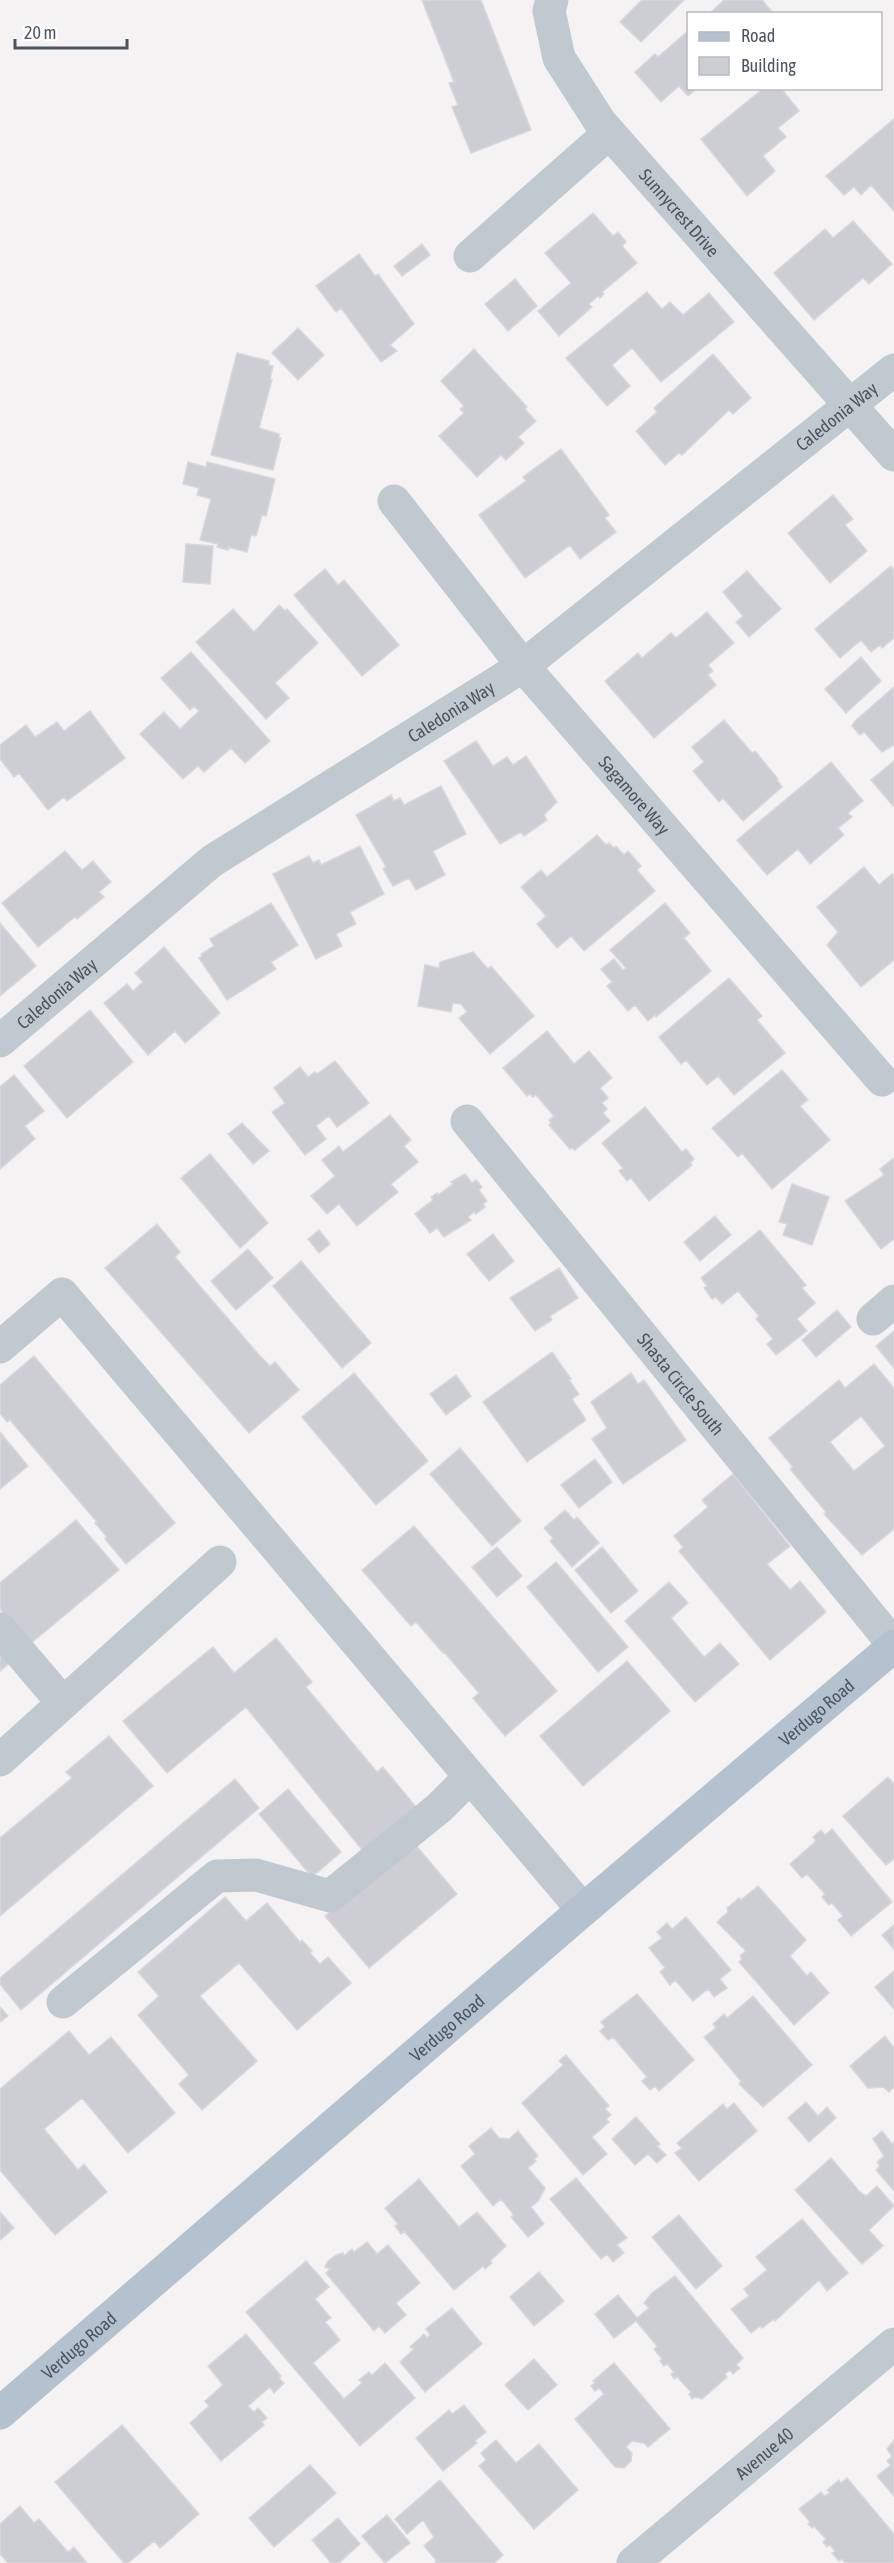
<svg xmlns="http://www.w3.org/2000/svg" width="894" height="2563" viewBox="0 0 894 2563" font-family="'Asap Condensed',sans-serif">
<rect width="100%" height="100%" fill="#f4f2f2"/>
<path fill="#cdced4" stroke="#d7d8dd" stroke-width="1.5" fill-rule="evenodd" d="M422,0H481L531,130L471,153L452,107L458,105L449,83L454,82Z
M642,0H684L641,42L620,22Z
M724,0H762L774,14H709Z
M688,31V88H697L688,96L679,86L661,102L635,72L655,54L658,57Z
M764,88H781L799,111L778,128L786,137L763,156L775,171L747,196L701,139Z
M894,119V211L871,185L861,195L854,187L844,195L826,176Z
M593,213L613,236L618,232L626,242L622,246L637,263L602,292L604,294L600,298L598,296L589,304L592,307L559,336L538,311L571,283L545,253Z
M853,221L892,264L869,284L863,278L814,320L774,273L825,229L833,238Z
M422,244L430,255L402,276L394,266Z
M359,254L375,276L378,274L414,324L390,345L397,351L381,362L341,308L336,312L316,286Z
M515,279L537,306L508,331L485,304Z
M647,292L662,309L670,302L683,315L709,293L734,322L661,382L632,348L612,365L630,386L607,406L566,358Z
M298,328L324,355L298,380L272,353Z
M474,349L527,407L525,409L536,421L518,437L524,443L506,460L501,455L477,477L439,436L464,413L460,409L464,406L441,381Z
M237,353L269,361V365L273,366L270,379L272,380L259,428L279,434V438H281L273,470L211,455Z
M713,354L751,398L733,414L729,410L682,455L679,453L665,465L636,431L657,412L654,408Z
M561,449L609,515L605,518L616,532L580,559L570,545L525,578L479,515L526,481L523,477Z
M188,462L206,467L207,462L275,479L266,516L262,515L256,536L251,535L247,552L228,547V550L217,547L218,544L200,540L211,499L197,495L199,488L183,484Z
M833,495L853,519L845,525L867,551L830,583L788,533Z
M186,544L213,546L210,584L183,582Z
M891,566L894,570V638L882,648L880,645L871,652L861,640L840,658L815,629Z
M325,569L338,585L344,580L399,645L362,676L294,595Z
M747,571L781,609L749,637L736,622L743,616L723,592Z
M279,605L285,611L287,609L318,643L275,683L289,698L266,719L196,642L233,609L254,632Z
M707,612L734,643L708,665L713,671L708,675L716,685L654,738L605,681L638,653L642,658L671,633L676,638Z
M191,652L270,741L245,763L231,748L204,772L198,766L183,779L140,734L164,712L180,729L199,711L194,706L190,710L161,678Z
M861,657L881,681L846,713L825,689Z
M894,687V745L882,752L864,732L860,735L852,726L855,721Z
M90,711L125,758L67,801L64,797L48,810L19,773L14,777L0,759V745L26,725L35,737L57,722L64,731Z
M724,720L752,753L755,751L778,779L777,780L782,787L743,821L723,798L719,802L693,771L704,762L692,747Z
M476,741L493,766L507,757L513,765L526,756L557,802L544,815L547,820L524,836L521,832L500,844L444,761Z
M894,761V804L893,806L871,780Z
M831,762L863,801L848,813L852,817L838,828L844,835L810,864L798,849L767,875L737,840Z
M441,786L466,834L433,851L445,875L416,890L409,878L393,886L383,869L386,867L356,815L391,795L394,801L400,798L404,805Z
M597,835L606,845L609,843L614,848L616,846L624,855L628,851L641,866L637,870L655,891L584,951L571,936L557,948L537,924L546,916L521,887L541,870L547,877Z
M360,846L384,894L350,912L356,924L336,934L342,946L316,959L273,874L309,856L313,863L319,860L321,865Z
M65,851L82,870L93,861L111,882L99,892L104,897L77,919L75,917L38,947L2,903Z
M864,867L879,885L892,874L894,876V960L861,987L827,945L838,932L817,907Z
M271,903L298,945L271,962L276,969L227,1000L199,958L202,956L201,954L214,946L210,939Z
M665,903L690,933L684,938L711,971L656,1017L655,1015L648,1021L635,1005L628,1011L607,986L612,982L601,969L614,959L623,970L626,968L610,950Z
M0,923L36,966L0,996Z
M164,947L220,1013L185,1043L175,1031L148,1055L104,1003L127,984L133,991L143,982L135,973Z
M473,952L488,969L491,966L534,1016L490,1054L459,1018L467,1012L461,1004L453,1003L451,1012L418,1006L425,965L439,968L440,962Z
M729,978L762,1016L757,1020L785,1053L734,1095L718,1076L707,1085L686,1060L681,1064L659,1037Z
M90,1010L133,1062L67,1118L24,1066Z
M547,1031L574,1064L589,1051L612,1078L600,1088L608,1098L602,1103L607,1109L603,1113L610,1121L575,1150L572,1148L570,1149L549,1125L551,1123L549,1120L554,1116L536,1095L533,1097L530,1094L527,1096L503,1068Z
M335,1061L369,1103L337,1127L329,1116L316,1126L326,1139L305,1155L272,1112L285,1103L274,1088L300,1067L308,1077L315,1072L317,1074Z
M782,1070L808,1100L800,1106L830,1140L772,1189L742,1153L738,1157L712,1128Z
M14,1075L44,1111L25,1126L35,1139L0,1169V1087Z
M645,1107L682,1152L686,1149L694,1159L690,1163L692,1165L649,1201L631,1178L627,1181L619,1171L623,1168L602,1143Z
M390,1115L411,1140L404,1146L418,1162L391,1184L398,1192L357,1226L339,1204L327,1214L311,1196L335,1176L322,1160L339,1146L343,1152Z
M242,1123L269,1151L253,1164L228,1134Z
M210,1154L268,1223L240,1248L181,1178Z
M894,1158V1239L881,1249L845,1201L884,1175L880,1169Z
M465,1174L472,1183L476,1180L482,1187L479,1190L487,1201L483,1204L485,1207L476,1214L474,1212L468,1217L471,1220L444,1237L437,1228L430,1233L415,1214L433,1200L431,1197L437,1193L438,1195L453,1184L451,1182Z
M792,1184L829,1197L812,1245L783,1235L787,1224L779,1222Z
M715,1216L731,1235L700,1261L684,1242Z
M157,1224L180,1252L175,1257L259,1355L270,1366L275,1362L299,1390L249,1433L105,1268Z
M319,1230L330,1244L319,1253L308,1239Z
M760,1230L806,1285L802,1288L815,1303L797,1319L807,1331L776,1355L767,1344L773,1339L756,1319L759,1316L738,1291L722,1304L716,1297L712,1299L704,1288L707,1286L701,1278Z
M493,1234L514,1261L489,1281L467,1254Z
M248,1249L273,1278L236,1310L211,1281Z
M301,1261L371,1343L342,1368L273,1286Z
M559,1268L578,1298L550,1316L552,1320L535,1331L510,1298Z
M837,1310L851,1327L816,1357L802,1340Z
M894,1331V1368L876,1346Z
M552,1352L571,1379L569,1380L579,1394L572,1399L586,1420L527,1462L483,1402Z
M34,1356L175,1523L126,1564L105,1539L107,1537L95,1523L97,1522L10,1420L7,1422L0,1413V1385Z
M874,1364L894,1388V1529L862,1555L824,1514L826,1512L790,1469L793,1467L769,1438L839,1380L845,1388ZM861,1416L885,1446L854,1471L830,1442Z
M354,1373L428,1461L376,1505L302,1417Z
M631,1373L638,1384L644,1380L686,1440L623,1484L592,1439L607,1428L591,1402Z
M456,1375L471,1396L446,1415L430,1394Z
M0,1432L28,1466L0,1489Z
M460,1448L521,1521L492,1546L430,1474Z
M595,1459L612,1482L579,1508L561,1485Z
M733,1474L790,1546L767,1564L790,1590L800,1581L826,1612L770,1660L679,1551L683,1547L674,1536L708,1507L702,1500Z
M565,1510L574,1520L577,1517L599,1543L572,1567L550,1541L553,1538L544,1528Z
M76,1520L119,1570L30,1644L0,1609V1583Z
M414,1526L557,1691L505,1736L473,1698L479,1693L444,1652L443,1653L416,1622L411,1626L362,1570Z
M497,1547L522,1576L497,1597L472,1567Z
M602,1547L638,1591L611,1613L575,1570Z
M556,1562L628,1647L598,1672L527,1587Z
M669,1582L688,1603L671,1618L704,1657L720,1643L739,1664L695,1702L625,1621Z
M0,1637L17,1657L0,1671Z
M276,1638L312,1682L306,1687L377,1772L383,1767L416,1807L363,1851L246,1707L167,1773L123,1721L213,1647L234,1673Z
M627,1661L670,1711L583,1786L540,1736Z
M109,1736L153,1786L0,1916V1838L72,1778L66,1772Z
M888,1777L894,1784V1859L886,1865L843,1816Z
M235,1779L259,1808L21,2010L0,1984V1978Z
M288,1789L341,1852L312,1877L259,1814Z
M832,1829L892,1902L851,1936L838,1920L843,1916L832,1903L829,1905L822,1897L825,1894L807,1874L802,1878L790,1864L816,1841L813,1837L821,1830L825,1835Z
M414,1843L457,1894L369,1968L325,1916Z
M758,1886L806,1940L790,1956L807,1976L811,1972L829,1993L794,2025L739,1962L742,1959L740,1956L746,1951L717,1922L728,1912L727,1908L739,1898L741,1900Z
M225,1897L246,1921L267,1903L300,1942L302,1940L312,1951L310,1953L320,1964L328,1957L351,1983L297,2030L239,1963L200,1996L257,2061L202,2110L179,2084L189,2075L138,2015L159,1996L138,1972Z
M686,1917L731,1970L720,1979L727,1988L714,1997L708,1989L693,2001L675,1980L670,1985L660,1972L665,1968L649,1948L662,1938L657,1932L667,1923L672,1929Z
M894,1925V1949L882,1935Z
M894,1971V2009L875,1987Z
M637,1994L694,2060L659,2091L655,2086L650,2090L642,2081L647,2077L613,2037L608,2040L600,2031L605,2027L601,2022Z
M753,1996L812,2065L763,2107L739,2084L741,2081L704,2037L716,2028L713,2024L724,2014L727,2018Z
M0,2007L8,2016L0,2022Z
M69,2031L89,2055L111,2037L175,2113L128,2153L82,2098L44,2129L78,2170L84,2164L107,2192L55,2235L0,2170V2089Z
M885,2036L894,2048V2087L889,2092L883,2087L868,2088L850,2066Z
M566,2055L609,2106L605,2109L611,2115L606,2119L609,2122L592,2137L607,2154L583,2175L522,2103L563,2065L559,2061Z
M806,2102L818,2116L827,2107L836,2118L809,2142L788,2118Z
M734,2103L757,2131L699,2181L675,2153L682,2148L677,2143L723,2104L727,2109Z
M636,2117L660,2144L657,2146L666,2155L657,2163L648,2154L635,2165L612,2139Z
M491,2128L499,2138L509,2139L518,2131L538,2156L534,2159L536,2161L528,2168L545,2188L539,2200L531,2207L544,2224L528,2237L511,2217L514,2215L501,2199L493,2206L461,2166L475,2154L469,2146Z
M882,2131L892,2144L894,2142V2191L876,2170L880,2166L877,2162L884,2156L873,2139Z
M831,2158L859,2191L866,2196L877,2186L894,2206L869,2230L883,2246L862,2264L795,2190Z
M576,2178L627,2238L617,2245L624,2253L613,2262L607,2254L601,2259L550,2199Z
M419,2179L459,2227L477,2212L506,2246L490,2261L492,2263L485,2269L483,2266L454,2290L404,2231L401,2234L395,2226L398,2224L385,2208Z
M0,2212L14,2228L0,2240Z
M679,2215L722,2266L696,2289L652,2237Z
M802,2219L848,2273L827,2291L819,2280L775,2321L774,2319L762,2328L760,2326L751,2333L731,2309L749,2296L744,2289L767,2270L756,2257Z
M367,2242L377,2254L388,2245L420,2283L396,2303L406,2315L385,2333L379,2326L374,2331L326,2273L330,2269L325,2267L328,2261L336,2255L343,2253L344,2256L352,2249L354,2252Z
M306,2261L329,2287L315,2299L331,2318L325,2322L340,2340L313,2363L344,2399L362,2383L359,2380L369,2372L372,2375L385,2363L415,2398L360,2446L246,2312Z
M539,2272L564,2301L534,2326L510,2297Z
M675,2276L743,2358L736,2365L740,2368L733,2374L730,2370L725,2374L727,2377L702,2399L695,2397L692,2399L689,2394L691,2392L677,2377L674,2379L671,2374L674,2372L667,2364L664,2366L660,2361L662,2359L654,2349L657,2346L636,2321L614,2338L595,2314L618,2295L637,2318L649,2308L644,2303L652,2293Z
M452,2308L482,2344L425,2392L400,2362L414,2349L410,2347L424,2334L427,2338L430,2335L426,2329Z
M246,2334L281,2376L279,2378L284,2383L274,2393L270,2387L248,2406L254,2412L258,2408L267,2418L262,2422L264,2425L221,2461L190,2423L209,2406L205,2401L223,2385L208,2366Z
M534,2359L557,2385L528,2410L505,2385Z
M614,2363L670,2429L648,2447L644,2443L632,2441L626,2447L632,2453L631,2461L624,2468L615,2467L575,2419L604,2394L599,2388L595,2391L591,2386L595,2383L593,2381Z
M464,2405L486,2432L475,2441L477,2443L443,2471L416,2438L449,2410L452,2414Z
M122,2425L199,2514L160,2548L154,2541L128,2563H124L55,2482Z
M496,2440L516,2463L539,2444L578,2490L534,2529L479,2466L486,2460L481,2453Z
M894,2440V2496L877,2476L891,2465L887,2461L892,2456L887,2449Z
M310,2465L336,2493L274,2547L249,2518Z
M847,2478L894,2534V2563H845L842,2559L839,2561L832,2553L835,2551L830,2545L827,2547L823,2542L826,2539L814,2526L812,2528L808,2524L810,2522L799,2509L821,2492L824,2496L830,2493L827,2490L839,2480L841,2483Z
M440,2480L503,2555L494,2563H435L436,2560L424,2546L434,2537L423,2520L407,2534L395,2519Z
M20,2506L34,2523L39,2519L68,2552L74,2547L87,2563H8L0,2554V2524Z
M387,2515L410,2543L385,2563L362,2536Z
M338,2518L360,2544L339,2563H331L312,2540Z"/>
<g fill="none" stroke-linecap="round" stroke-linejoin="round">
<g stroke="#c1c9d0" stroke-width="33">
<path id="s1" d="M552,0L549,11L559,58L600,122L894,455"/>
<path d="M470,256L609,133"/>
<path id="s2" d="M394,501L523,666L882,1080"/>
<path id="s3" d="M0,1041L212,861L523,666L894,370"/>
<path id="s4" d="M467,1121L894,1645"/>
<path d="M873,1319L894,1301"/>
<path d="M0,1347L62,1294L583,1910"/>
<path d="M0,1629L63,1703"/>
<path d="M0,1760L220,1562"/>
<path d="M63,2002L217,1876L256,1875L330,1896L439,1808L470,1777"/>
<path id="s5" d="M633,2563L894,2344"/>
</g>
<path stroke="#b4c1ce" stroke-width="33" id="s6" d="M0,2413L583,1910L894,1646"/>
</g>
<g text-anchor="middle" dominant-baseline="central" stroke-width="4.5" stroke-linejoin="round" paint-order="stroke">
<g font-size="18" fill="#4b555f" stroke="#fff">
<text stroke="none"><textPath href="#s1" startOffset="256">Sunnycrest Drive</textPath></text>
<text stroke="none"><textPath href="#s3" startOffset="1046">Caledonia Way</textPath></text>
<text stroke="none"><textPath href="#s3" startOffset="560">Caledonia Way</textPath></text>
<text stroke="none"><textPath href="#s2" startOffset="380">Sagamore Way</textPath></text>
<text stroke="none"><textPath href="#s3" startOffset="74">Caledonia Way</textPath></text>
<text stroke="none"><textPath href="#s4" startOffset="339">Shasta Circle South</textPath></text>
<text stroke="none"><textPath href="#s6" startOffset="1076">Verdugo Road</textPath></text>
<text stroke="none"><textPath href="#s6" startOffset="590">Verdugo Road</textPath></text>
<text stroke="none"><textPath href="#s6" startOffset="104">Verdugo Road</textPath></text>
<text stroke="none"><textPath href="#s5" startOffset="171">Avenue 40</textPath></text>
</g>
</g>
<rect x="687" y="12" width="195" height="78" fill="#ffffff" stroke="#b7bbbf" stroke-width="1.5"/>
<rect x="699" y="32" width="30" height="9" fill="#b4c1ce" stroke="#b7bbbf" stroke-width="1.5"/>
<text x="741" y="42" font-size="18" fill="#4b555f">Road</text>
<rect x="699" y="57" width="30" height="18" fill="#cdced4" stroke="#b7bbbf" stroke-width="1.5"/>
<text x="741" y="72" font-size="18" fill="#4b555f">Building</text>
<path d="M15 39v9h112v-9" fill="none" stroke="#4b555f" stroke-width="3"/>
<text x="24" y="39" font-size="18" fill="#4b555f" stroke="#ffffff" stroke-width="4.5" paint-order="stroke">20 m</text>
</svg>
